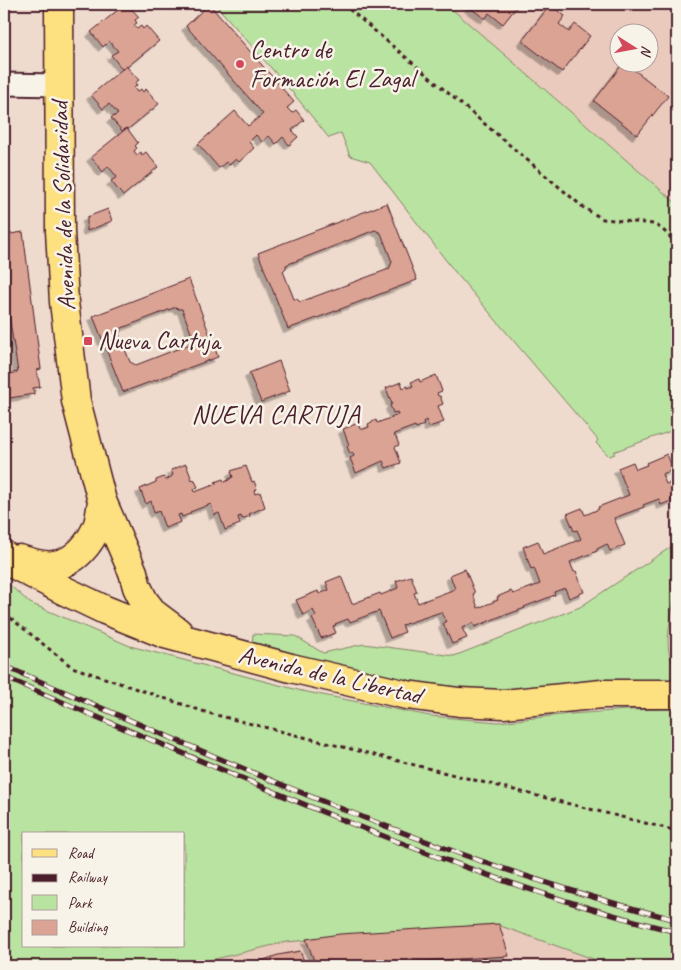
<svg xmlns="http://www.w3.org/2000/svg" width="681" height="970" viewBox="0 0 681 970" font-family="Caveat,sans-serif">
<defs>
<filter id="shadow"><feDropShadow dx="-4.5" dy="4.5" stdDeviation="0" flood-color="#0004"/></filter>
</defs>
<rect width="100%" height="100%" fill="#efdbce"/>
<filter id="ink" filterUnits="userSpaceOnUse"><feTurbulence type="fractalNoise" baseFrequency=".02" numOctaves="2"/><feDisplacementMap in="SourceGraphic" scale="10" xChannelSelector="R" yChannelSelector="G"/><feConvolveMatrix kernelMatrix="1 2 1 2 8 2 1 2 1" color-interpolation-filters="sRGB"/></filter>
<g filter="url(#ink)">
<path fill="#e9cabc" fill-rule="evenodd" d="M446,4H677V204ZM618,32H648V62H618Z
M495,924L613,966H186L286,942Z"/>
<path fill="#b9e3a0" stroke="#828166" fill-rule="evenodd" d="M215,4H446L677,204V443L671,431L613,452L615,454L609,456L596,443L598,440L455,272L370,162L350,156L341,133L329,138L293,93Z
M677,543V594L674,600C671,621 661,652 677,669V681L600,680L517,690L442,688L274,653L252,646L253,634L295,636L323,653L364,644L454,656L580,607Z
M4,580L30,603L130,646L302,691L430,716L498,722L570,714L627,710L677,709V966H613L495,924L286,942L186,966H4ZM24,834H184V946H24Z"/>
<path fill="#dba393" stroke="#4a1f2b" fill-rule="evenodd" filter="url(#shadow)" d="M125,4H127L139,17L135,20L137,23L134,25L137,29L141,26L143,29L146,26L159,41L127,67L126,66L122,69L111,55L118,51L109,41L103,47L91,32Z
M209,4L294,102L287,108L292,113L296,110L304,120L292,130L298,137L289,145L283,137L276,144L269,136L262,142L256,135L249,142L254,148L239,162L236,159L229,165L226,162L219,168L198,144L235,111L248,126L263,114L186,26Z
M471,4H519L503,24L489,13L486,18H484L469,7Z
M550,5L565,16L559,24L569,32L575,24L590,36L562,72L522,41Z
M624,62L668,96L637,135L594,101Z
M126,66L139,80L135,83L137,85L134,88L137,92L141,89L143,92L146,89L159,104L127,130V128L122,131L111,118L118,114L109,104L103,109L91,95Z
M127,128L138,143L135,146L137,148L134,151L137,155L141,152L142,155L146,152L158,167L123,196L111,181L117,177L108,166L103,172L91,157Z
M387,203L417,280L288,329L258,253ZM375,230L381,233L392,262L389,269L300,302L297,299H294L283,271L286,268V265Z
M108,209L112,221L87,231V217Z
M23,232L41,369L37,370L40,387L33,388L34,394L4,399V375L18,372L4,284V235Z
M189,279L218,357L123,392L93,316ZM176,307L178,309H182L193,338L190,344L136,365L130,362L119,334L122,328Z
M279,361L290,391L261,402L249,373Z
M436,375L442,391L437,393L438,396H440L443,404L438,406L444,422L429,427L426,420L423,422L424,425L416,428L415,426L394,434L395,437H396L399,445L395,447L401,463L386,468L383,461L356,473L350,458L354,456L353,453L350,454L347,446L349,445L343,429L358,423L360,429H364L369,427L368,424L376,420L377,423L398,415L397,412L393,413L390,405L392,404L386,388L401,382L403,388L407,386L408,388L413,386L411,382L419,379L420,382Z
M667,454L673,470L662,474L666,484L670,483L676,499L661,505L659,499L643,505L644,507L614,518L625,545L610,551L607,544L597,549V551L570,562L574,572L576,571L584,592L569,598L565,588L554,592L555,595L524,607L525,608L506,615V614L475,627L473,623L462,628L467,638L452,644L443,623L446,622L441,612L402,625L405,632L390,638L379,611L350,622L348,619L335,624L336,625L333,626L336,633L321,638L312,618L316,616L313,610L303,615L296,600L318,591L319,594L329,590L326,582L341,576L352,604L380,593L381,595L398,588L396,581L411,576L417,592L414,593L418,603L455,589L450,575L465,569L475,593L473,594L478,608L498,600L497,597L511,591L513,594L540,584L534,568L531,569L523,547L538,541L543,554L581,539L577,530L574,531L567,514L582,508L585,515L599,509L598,507L629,495L618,468L633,462L636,469L647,465L646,463Z
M186,464L192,480L194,479L198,487L194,489L195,492L216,484L215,482L223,479L224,482L229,480V479L233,477L231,471L246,466L252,482L254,481L257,489L254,491L255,494L260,492L265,507L249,514L250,516L242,519L241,516L238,517L240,524L225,530L219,513L214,515L211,504L190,512V514L182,517L181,514L178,515L181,522L165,528L159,511L154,513L151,501L146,504L140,489L156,482V480L164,477L165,480L170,478L173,475L171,470Z
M499,924L509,956L353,965V966H316L306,939L340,934Z
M300,951L306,966H247L278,955Z"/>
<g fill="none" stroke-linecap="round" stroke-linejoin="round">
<g stroke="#4a1f2b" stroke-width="25">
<path id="minor" d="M4,84L59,85"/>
</g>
<g stroke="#4a1f2b" stroke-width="31">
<path id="major" d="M59,4L60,231L64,302L76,401L102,501L133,572L137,587L144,601L154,614L178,632
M4,555L17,566L63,590L105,610L165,634L291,668L407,695L459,702L504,704L602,694H677
M19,559C30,562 43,567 54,565C75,563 91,543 98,524C100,517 101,508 102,501"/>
</g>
<path stroke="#4a1f2b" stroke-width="3" stroke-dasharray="4 4" stroke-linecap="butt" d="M343,4L584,208L603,219L654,224L662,229L677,244
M4,613L72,667L208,713L677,831"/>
<use href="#minor" stroke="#f7f3e8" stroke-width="21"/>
<use href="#major" stroke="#fde080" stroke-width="28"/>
<g stroke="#4a1f2b" stroke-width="5.5">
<path id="rail" d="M4,666C224,760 444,862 677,920
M4,677C101,719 198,760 296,801C420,852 546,900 677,932"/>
</g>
<use href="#rail" stroke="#f7f3e8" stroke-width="4" stroke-dasharray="11" stroke-linecap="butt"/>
</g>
</g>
<g fill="#d1495b" stroke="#f7f3e8" stroke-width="2">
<circle cx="240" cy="64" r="5"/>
<rect x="83" y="336" width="10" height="10" rx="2.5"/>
</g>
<g text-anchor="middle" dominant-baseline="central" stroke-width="5" stroke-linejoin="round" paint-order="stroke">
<g font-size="25" fill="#4a1f2b" stroke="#f7f3e8" text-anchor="start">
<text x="250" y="50">Centro de<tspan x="250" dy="29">Formación El Zagal</tspan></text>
<text x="98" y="341">Nueva Cartuja</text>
</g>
<g font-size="25" fill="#4a1f2b" stroke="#f7f3e8">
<text transform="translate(63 206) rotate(-92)">Avenida de la Solidaridad</text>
<text transform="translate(330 675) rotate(13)">Avenida de la Libertad</text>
</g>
<g font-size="26" letter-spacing="1" fill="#4a1f2b" stroke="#f7f3e8">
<text x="276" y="414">NUEVA CARTUJA</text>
</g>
</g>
<rect width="681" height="970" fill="none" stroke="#f7f3e8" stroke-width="20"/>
<rect x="10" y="10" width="661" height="950" fill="none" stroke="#4a1f2b" stroke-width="2" filter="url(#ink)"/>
<rect x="22" y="832" width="162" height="115" fill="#f7f3e8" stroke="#b29e9c"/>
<rect x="32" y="849" width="25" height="8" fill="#fde080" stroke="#b29e9c"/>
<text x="68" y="858" font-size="15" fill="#4a1f2b">Road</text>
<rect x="32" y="874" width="25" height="8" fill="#4a1f2b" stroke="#b29e9c"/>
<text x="68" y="882" font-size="15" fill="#4a1f2b">Railway</text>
<rect x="32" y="895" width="25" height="15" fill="#b9e3a0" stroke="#b29e9c"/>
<text x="68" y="908" font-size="15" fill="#4a1f2b">Park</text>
<rect x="32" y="920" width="25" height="15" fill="#dba393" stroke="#b29e9c"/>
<text x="68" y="932" font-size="15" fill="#4a1f2b">Building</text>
<g transform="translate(634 48) rotate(101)"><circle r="24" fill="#f7f3e8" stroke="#b29e9c"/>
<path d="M0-4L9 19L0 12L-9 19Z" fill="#d1495b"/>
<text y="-8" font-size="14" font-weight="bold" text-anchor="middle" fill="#4a1f2b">N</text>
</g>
</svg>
